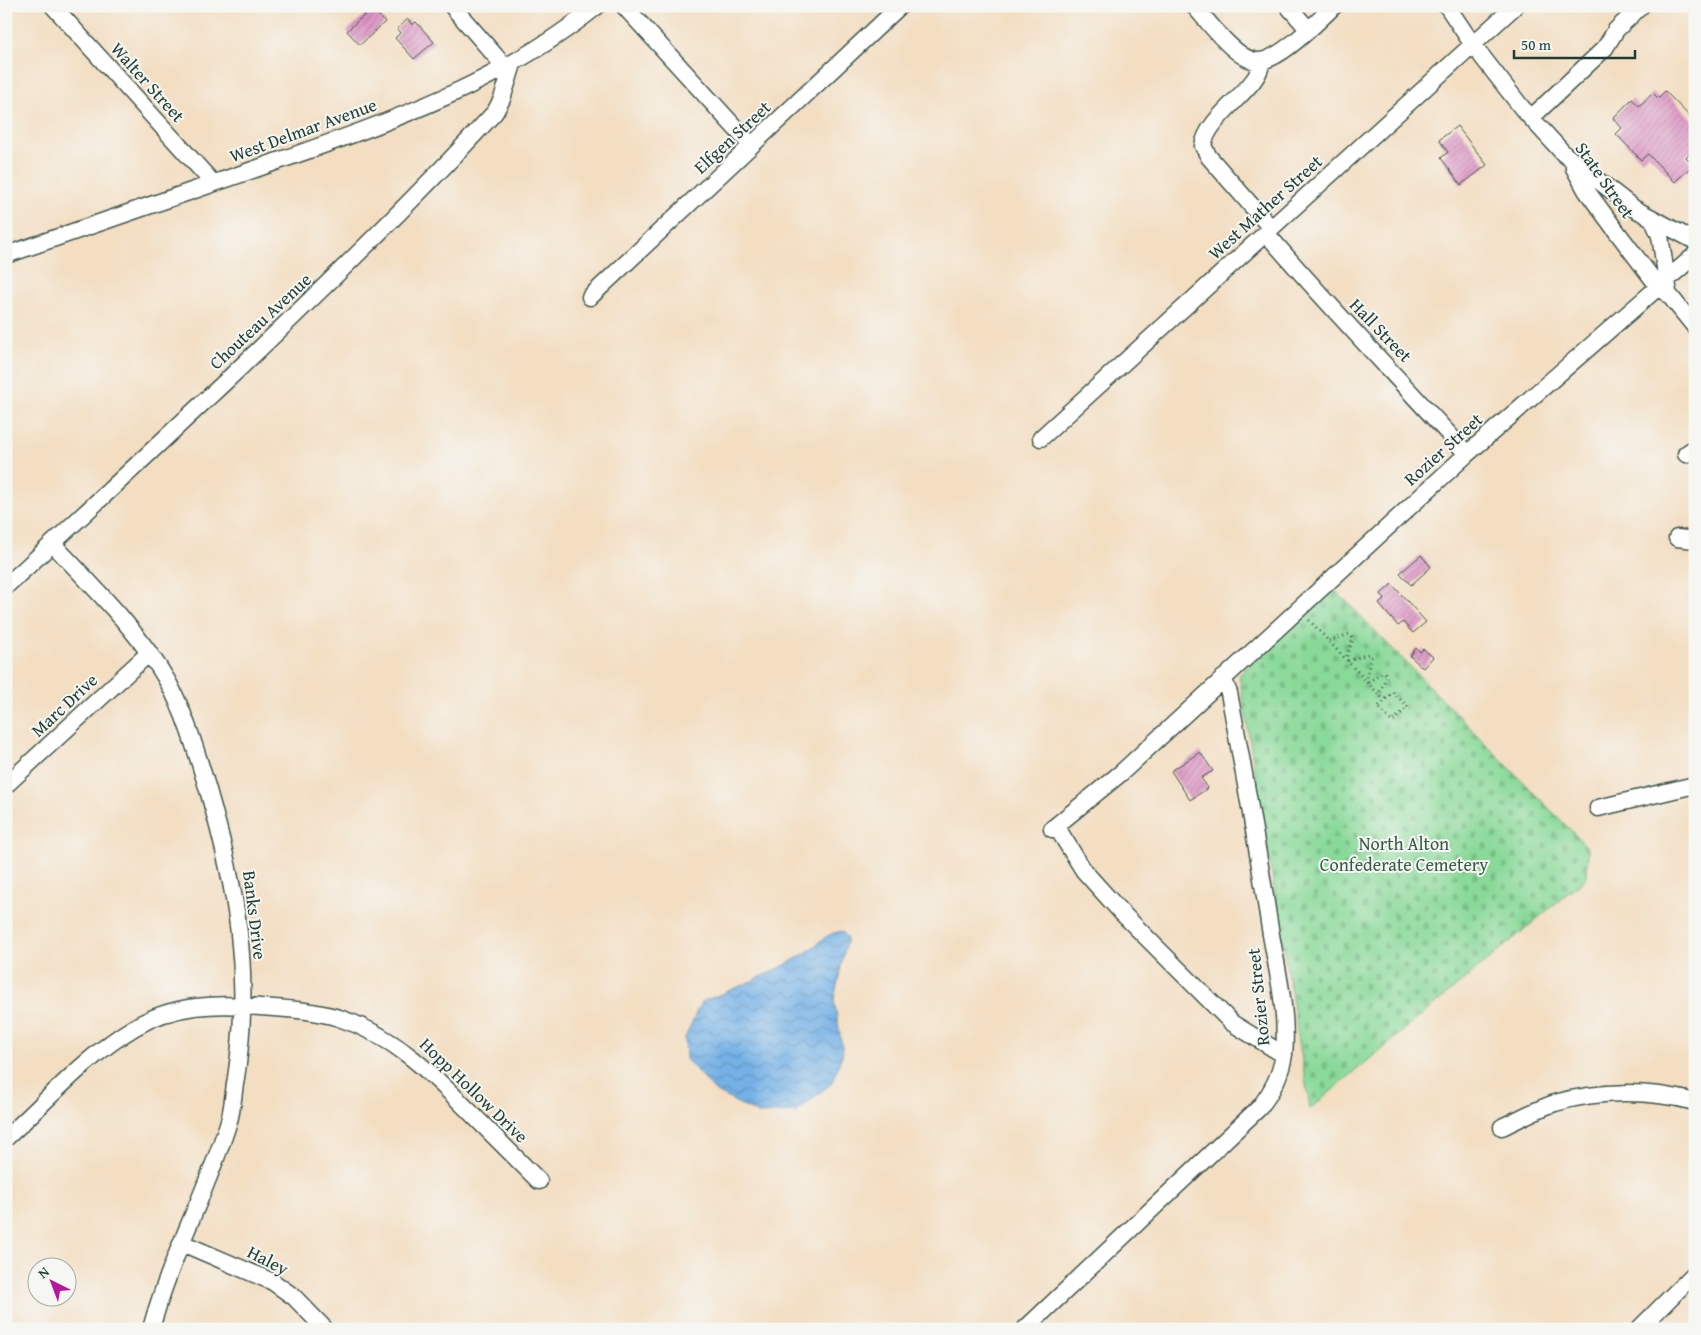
<svg xmlns="http://www.w3.org/2000/svg" width="1701" height="1335" viewBox="0 0 1701 1335" font-family="'Gentium Book Plus',serif">
<defs>
<pattern id="cemetery-stones" width="16" height="16" patternUnits="userSpaceOnUse" patternTransform="scale(1.25)"><rect width="16" height="16" fill="#89d999"/><path d="M2 7V4a2 2 0 0 1 4 0v3zM10 15v-3a2 2 0 0 1 4 0v3z" fill="#76bb84"/></pattern>
<pattern id="water-waves" width="16" height="10" patternUnits="userSpaceOnUse" patternTransform="scale(1.25)"><rect width="16" height="10" fill="#74b1e6"/><path d="M0 5q4-4 8 0t8 0" fill="none" stroke="#5f91bb"/></pattern>
<pattern id="building-hatch" width="6" height="6" patternUnits="userSpaceOnUse" patternTransform="scale(1.25)"><rect width="6" height="6" fill="#dc92c3"/><path d="M-1 1l2-2M0 6l6-6M5 7l2-2" fill="none" stroke="#b2789f"/></pattern>
</defs>
<rect width="100%" height="100%" fill="#f6f6f2"/>
<filter id="ink" filterUnits="userSpaceOnUse"><feTurbulence type="fractalNoise" baseFrequency=".02" numOctaves="2"/><feDisplacementMap in="SourceGraphic" scale="10" xChannelSelector="R" yChannelSelector="G"/><feConvolveMatrix kernelMatrix="1 2 1 2 8 2 1 2 1" color-interpolation-filters="sRGB"/></filter>
<filter id="wash" filterUnits="userSpaceOnUse"><feTurbulence type="fractalNoise" baseFrequency=".0096" numOctaves="4" result="noise"/><feDisplacementMap in="SourceGraphic" scale="20" xChannelSelector="R" yChannelSelector="G"/><feGaussianBlur stdDeviation="1.12" result="paint"/><feColorMatrix in="noise" values="0 0 0 0 0 0 0 0 0 0 0 0 0 0 0 0 0 1.4 0 .05"/><feComposite in="paint" operator="in"/></filter>
<g filter="url(#wash)">
<rect width="100%" height="100%" fill="#f3dec2"/>
<path fill="url(#cemetery-stones)" stroke="#548b66" d="M1332,587L1588,848L1587,877L1310,1109L1239,675Z"/>
<path fill="url(#water-waves)" stroke="#4a778d" d="M842,931L847,938L834,1000L843,1052L832,1083L796,1112L758,1114L715,1091L686,1059L685,1038L701,1002C736,988 774,973 807,952C823,941 820,936 842,931Z"/>
<g id="blocks">
<path fill="url(#building-hatch)" d="M372,8L385,22L360,45L347,31Z
M408,19L412,25L416,22L434,42L414,59L395,38L400,33L397,29Z
M1665,91L1695,122V149L1686,157L1693,165L1675,182L1648,154L1641,160L1616,134L1622,128L1613,118L1632,99L1639,106L1653,93L1658,98Z
M1457,126L1487,165L1461,185L1441,158L1448,152L1439,140Z
M1421,555L1431,567L1411,585L1400,573Z
M1392,584L1426,622L1413,633L1403,622L1398,626L1379,604L1385,599L1381,594Z
M1416,648L1420,652L1423,649L1433,657L1423,668L1410,656Z
M1200,752L1213,771L1201,778L1208,788L1190,800L1171,771Z"/>
</g>
</g>
<g filter="url(#ink)">
<use href="#blocks" fill-opacity="0" stroke="#3f5549" stroke-width="1"/>
<g fill="none" stroke-linecap="round" stroke-linejoin="round">
<g stroke="#3f5549" stroke-width="19">
<path id="minor" d="M53,6L213,183
M452,6L506,68
M624,6L751,145
M1194,6C1208,21 1236,60 1257,61C1278,63 1319,20 1334,6
M1288,6L1308,29
M1447,6L1473,45L1522,108L1564,154L1635,209L1695,241
M1261,61C1263,86 1208,114 1203,146L1209,157L1271,228
M1531,118L1605,48L1616,30L1641,6
M1574,168L1586,190L1617,232L1658,286L1670,296L1695,327
M1652,218L1660,236L1668,287
M1266,233C1331,309 1400,380 1467,454
M6,255C92,225 178,196 264,166C380,125 500,85 597,6
M590,297L900,6
M1041,438L1515,6
M1686,454L1695,448
M1677,538L1695,540
M53,544C93,587 138,630 168,682C186,715 197,754 208,790C237,890 252,973 236,1078C233,1093 233,1110 228,1124C206,1194 170,1258 151,1329
M6,586C80,519 152,450 225,382C317,294 409,206 495,112L502,99L513,64
M6,785L149,653
M1598,808L1695,785
M1056,826L1084,871L1120,911L1232,1023L1284,1055
M1052,829L1121,773L1467,454L1695,255
M1502,1127C1519,1119 1537,1109 1555,1103C1599,1090 1650,1090 1695,1102
M6,1138C48,1100 86,1056 135,1027C174,1004 217,1003 260,1007C286,1009 313,1010 339,1018C393,1035 430,1072 469,1111C493,1135 516,1158 539,1181
M182,1243L273,1282L294,1297L325,1329
M1025,1329L1259,1108C1272,1092 1281,1075 1284,1054C1288,1013 1277,970 1270,929C1258,850 1244,772 1229,693L1223,678
M1639,1329L1695,1273"/>
</g>
<path stroke="#3f5549" stroke-width="3" stroke-dasharray="1 4" stroke-linecap="butt" d="M1309,620L1384,700
M1329,641L1349,634L1353,638L1346,659
M1348,661L1368,654L1371,657L1366,681
M1368,682L1384,672L1387,675L1379,694
M1393,692L1408,707L1392,722L1378,707Z"/>
<use href="#minor" stroke="#fff" stroke-width="16"/>
</g>
</g>
<g text-anchor="middle" dominant-baseline="central" stroke-width="4" stroke-linejoin="round" paint-order="stroke">
<g font-size="18" fill="#1f3d34" stroke="#f6f6f2">
<text transform="translate(148 82) rotate(48)">Walter Street</text>
<text transform="translate(303 130) rotate(-20)">West Delmar Avenue</text>
<text transform="translate(732 137) rotate(-43)">Elfgen Street</text>
<text transform="translate(1605 180) rotate(55)">State Street</text>
<text transform="translate(1265 207) rotate(-42)">West Mather Street</text>
<text transform="translate(260 321) rotate(-43)">Chouteau Avenue</text>
<text transform="translate(1381 330) rotate(46)">Hall Street</text>
<text transform="translate(1443 449) rotate(-42)">Rozier Street</text>
<text transform="translate(64 705) rotate(-43)">Marc Drive</text>
<text transform="translate(255 915) rotate(83)">Banks Drive</text>
<text transform="translate(1258 997) rotate(-96)">Rozier Street</text>
<text transform="translate(474 1090) rotate(44)">Hopp Hollow Drive</text>
<text transform="translate(268 1260) rotate(27)">Haley</text>
</g>
<g font-size="18" fill="#345c48" stroke="#f6f6f2">
<text x="1404" y="843">North Alton<tspan x="1404" dy="21">Confederate Cemetery</tspan></text>
</g>
</g>
<rect width="1701" height="1335" fill="none" stroke="#f6f6f2" stroke-width="25"/>
<g transform="translate(52 1282) rotate(318)"><circle r="24" fill="#f6f6f2" stroke="#a0aca6"/>
<path d="M0-4L9 19L0 12L-9 19Z" fill="#b5179e"/>
<text y="-8" font-size="14" font-weight="bold" text-anchor="middle" fill="#1f3d34">N</text>
</g>
<path d="M1514 50v8h121v-8" fill="none" stroke="#1f3d34" stroke-width="2.5"/>
<text x="1521" y="50" font-size="15" fill="#1f3d34" stroke="#f6f6f2" stroke-width="4" paint-order="stroke">50 m</text>
</svg>
